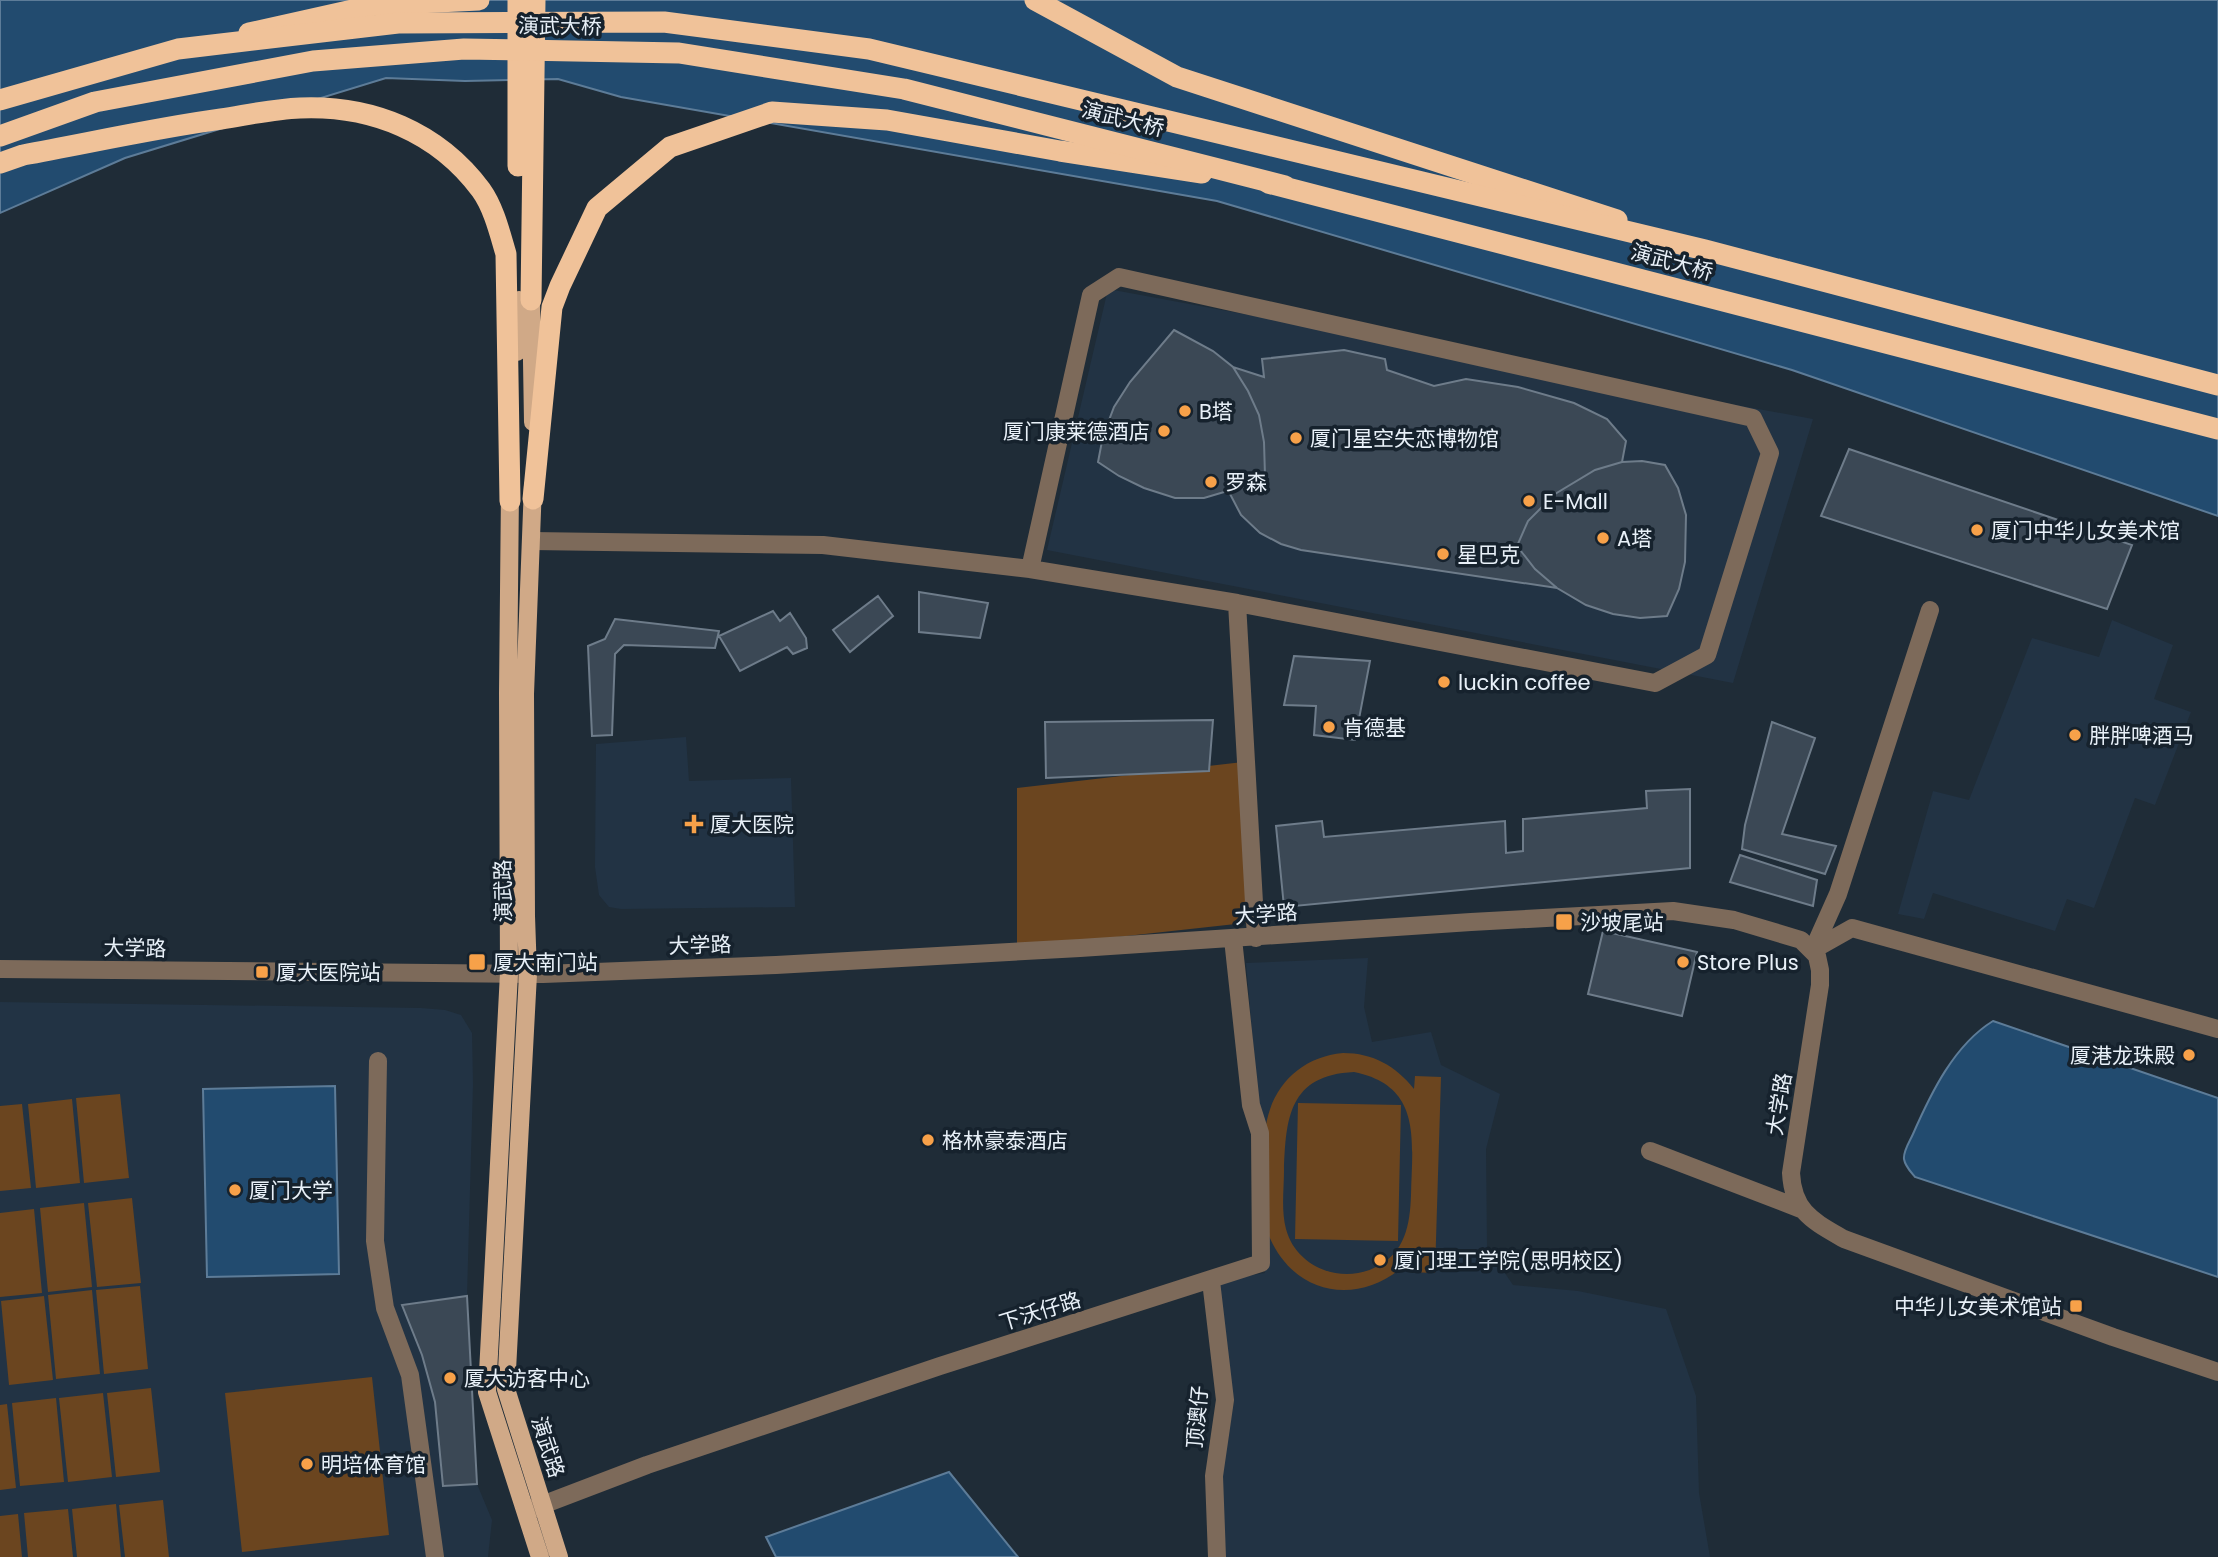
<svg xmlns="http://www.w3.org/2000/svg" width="2218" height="1557" viewBox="0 0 2218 1557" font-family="Poppins,'Noto Sans SC',sans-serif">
<rect width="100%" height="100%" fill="#1f2c37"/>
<path fill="#234" d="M1108,289L1813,419L1733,683L1047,550Z
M2112,620L2173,645L2154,699L2191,712L2155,805L2135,798L2094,908L2067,899L2055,931L1933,893L1924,919L1898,914L1933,791L1969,800L2032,638L2099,657Z
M686,737L689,781L791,778L795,907L621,909L609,907L599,895L595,867L596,744Z
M1368,958L1364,1007L1372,1042L1431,1032L1441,1065L1500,1094L1486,1149L1487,1247L1513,1285L1578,1291L1666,1309L1696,1396L1699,1493L1710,1557H1226L1221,1476L1234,1402L1215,1296L1222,1280L1265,1273L1263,1127L1258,1100L1246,963Z
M0,1002L421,1008L445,1010L461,1015L472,1033L473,1084L467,1296L477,1484L492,1520L488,1557H0Z"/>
<path fill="#6b451f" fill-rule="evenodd" d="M1243,762L1254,922L1017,948V788Z
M1343,1053C1373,1053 1396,1066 1414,1089L1415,1076L1441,1077L1435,1273L1409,1272V1261C1363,1307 1295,1298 1269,1236L1266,1125C1273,1084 1302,1057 1343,1053ZM1354,1072C1423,1086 1412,1141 1411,1195C1410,1225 1405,1253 1376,1267C1341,1285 1296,1267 1286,1229C1281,1210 1284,1189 1284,1170C1286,1118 1289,1075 1354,1072Z
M120,1094L129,1178L84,1183L76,1098Z
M72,1099L80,1183L36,1188L28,1104Z
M1298,1103L1401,1105L1398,1241L1295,1239Z
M22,1104L31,1188L0,1191V1106Z
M132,1198L141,1283L97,1287L88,1203Z
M84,1203L92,1287L48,1292L40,1208Z
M34,1209L42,1293L0,1297V1213Z
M140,1286L148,1369L104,1374L96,1290Z
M92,1290L100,1374L56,1379L48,1295Z
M44,1296L53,1380L9,1385L1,1301Z
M372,1377L389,1535L242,1552L225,1393Z
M151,1388L160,1472L116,1477L107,1393Z
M103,1393L112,1477L68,1482L59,1398Z
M56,1398L64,1482L20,1486L12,1403Z
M7,1404L16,1488L0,1490V1405Z
M163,1500L169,1557H125L119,1505Z
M116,1504L121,1557H77L72,1509Z
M68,1509L73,1557H28L24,1513Z
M18,1514L22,1557H0V1516Z"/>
<path fill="#224b6f" stroke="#5d7c98" stroke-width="2" d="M0,0H2218V516L1792,370L1217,201L621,97L558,79L465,81L386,78L125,158L0,213Z
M1993,1021L2218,1098V1277L1915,1177C1910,1171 1905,1166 1904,1159C1903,1151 1910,1141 1913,1134C1931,1093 1954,1045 1993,1021Z
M335,1086L339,1274L207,1277L203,1089Z
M949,1472L1018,1557H776L766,1537Z"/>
<path fill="#3b4855" stroke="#6e7c8a" stroke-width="2" d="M1174,330L1213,351L1233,367L1248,391L1259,415L1264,442L1265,476L1251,484L1204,498H1175L1144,488L1119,476L1098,462L1103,436L1114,407L1130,382Z
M1344,350L1385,359L1387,370L1434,386L1466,379L1518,387L1574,403L1607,419L1626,441L1622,462L1595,470L1555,494L1528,521L1517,546L1535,569L1557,588L1301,550L1281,544L1260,533L1241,515L1229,492L1265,476L1264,442L1259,415L1248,391L1233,367L1264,377L1262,359Z
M1849,449L2132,545L2107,609L1821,516Z
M1642,461L1665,465L1678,488L1686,515L1685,562L1679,589L1667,616L1640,618L1613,614L1586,605L1557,588L1535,569L1517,546L1528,521L1555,494L1595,470L1622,462Z
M919,592L988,603L980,638L919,632Z
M878,596L893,616L850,652L833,630Z
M773,611L780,621L790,613L806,638L807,648L793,654L787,647L740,671L719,636Z
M615,619L719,631L715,648L624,645L615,654L612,735L592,736L588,646L605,639Z
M1294,656L1370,661L1355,740L1314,735L1316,706L1284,705Z
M1213,720L1209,771L1046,778L1045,722Z
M1772,722L1815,738L1782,834L1836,846L1825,874L1742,849L1745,825Z
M1690,789V868L1284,907L1276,826L1322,821L1324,837L1505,821L1506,853L1523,851V819L1647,808L1646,791Z
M1740,855L1817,880L1813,906L1730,882Z
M1603,931L1697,952L1682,1016L1588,994Z
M467,1296L477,1484L443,1486L435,1402L422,1355L402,1305Z"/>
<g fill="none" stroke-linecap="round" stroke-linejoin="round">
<path stroke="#7d6a5a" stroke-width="18" d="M532,541L823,545L1030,569L1237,603L1256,938
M1030,569L1091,295L1119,277L1753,418L1770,453L1707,655L1655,683L1237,603
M1813,950L1852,928L2218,1029
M1813,950L1838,894L1930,610
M0,969L543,974L776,965L1080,948L1471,922L1673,911L1734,920L1801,940L1817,956L1820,970V985L1791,1173C1793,1212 1813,1221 1844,1239L2113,1337L2218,1372
M378,1061L375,1241L385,1308L410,1375L435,1557
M1650,1151L1801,1209
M1211,1281L1225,1400L1214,1476L1217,1557
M529,1510L647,1465L940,1366L1261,1263L1260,1133L1251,1105L1233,939"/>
<path stroke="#d0a987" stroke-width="18" d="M531,300L533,422
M517,352L519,300
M533,485L525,694L526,916L528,974L506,1389L559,1557
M510,489L508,693L509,973L487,1392L540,1557"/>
<path stroke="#f0c299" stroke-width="21" d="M518,0V166
M1035,0L1177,77L1617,220
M249,33L375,5L479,0
M0,163L23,155C89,143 155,128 221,119C247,115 274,109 300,108C372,105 438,132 481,190C494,208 500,234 506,254L510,501
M1268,183L2218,429
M531,300L535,0
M533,499L552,307L560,286L597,208L670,147L772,112L887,120L1060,151L1202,173"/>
<path stroke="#f0c299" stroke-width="21" d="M0,100L178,49L398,23L664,22L869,49L1705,250L2218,385
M0,136L95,102L313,61L464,49L679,53L904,89L1285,186"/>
</g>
<g fill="#f7a149" stroke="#16222d" stroke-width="2.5">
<circle cx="1185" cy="411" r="7"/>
<circle cx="1164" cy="431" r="7"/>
<circle cx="1296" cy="438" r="7"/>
<circle cx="1211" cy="482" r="7"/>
<circle cx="1529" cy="501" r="7"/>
<circle cx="1977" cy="530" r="7"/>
<circle cx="1603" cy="538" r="7"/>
<circle cx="1443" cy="554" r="7"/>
<circle cx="1444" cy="682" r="7"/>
<circle cx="1329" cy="727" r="7"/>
<circle cx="2075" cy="735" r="7"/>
<path d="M690.5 813.5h7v7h7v7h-7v7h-7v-7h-7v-7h7z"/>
<rect x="1555" y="913" width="18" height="18" rx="3.5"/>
<rect x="468" y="953" width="18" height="18" rx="3.5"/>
<circle cx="1683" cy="962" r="7"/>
<rect x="255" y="965" width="14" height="14" rx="3.5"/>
<circle cx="2189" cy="1055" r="7"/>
<circle cx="928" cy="1140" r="7"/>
<circle cx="235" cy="1190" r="7"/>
<circle cx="1380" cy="1260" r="7"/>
<rect x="2069" y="1299" width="14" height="14" rx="3.5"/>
<circle cx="450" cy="1378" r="7"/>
<circle cx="307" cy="1464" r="7"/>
</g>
<g text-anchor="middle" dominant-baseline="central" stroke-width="7" stroke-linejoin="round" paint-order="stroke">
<g font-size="21" fill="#e8f0f8" stroke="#16222d">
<text transform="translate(560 26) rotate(1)">演武大桥</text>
<text transform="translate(1123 119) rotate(14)">演武大桥</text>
<text transform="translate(1672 262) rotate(15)">演武大桥</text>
<text transform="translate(503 891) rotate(-91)">演武路</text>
<text transform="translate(1266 914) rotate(-4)">大学路</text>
<text transform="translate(700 945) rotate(-2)">大学路</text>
<text transform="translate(135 948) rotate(1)">大学路</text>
<text transform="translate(1779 1104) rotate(-81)">大学路</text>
<text transform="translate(1040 1311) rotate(-17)">下沃仔路</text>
<text transform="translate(1197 1417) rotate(-85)">顶澳仔</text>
<text transform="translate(548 1447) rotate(72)">演武路</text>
</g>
<g font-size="21" fill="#e8f0f8" stroke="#16222d" text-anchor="start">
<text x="1199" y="411">B塔</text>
<text x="1150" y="431" text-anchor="end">厦门康莱德酒店</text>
<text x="1310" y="438">厦门星空失恋博物馆</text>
<text x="1225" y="482">罗森</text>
<text x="1543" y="501">E-Mall</text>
<text x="1991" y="530">厦门中华儿女美术馆</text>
<text x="1617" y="538">A塔</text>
<text x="1457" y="554">星巴克</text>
<text x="1458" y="682">luckin coffee</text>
<text x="1343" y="727">肯德基</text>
<text x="2089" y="735">胖胖啤酒马</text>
<text x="710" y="824">厦大医院</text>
<text x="1580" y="922">沙坡尾站</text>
<text x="493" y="962">厦大南门站</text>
<text x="1697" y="962">Store Plus</text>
<text x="276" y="972">厦大医院站</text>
<text x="2175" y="1055" text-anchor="end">厦港龙珠殿</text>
<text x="942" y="1140">格林豪泰酒店</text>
<text x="249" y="1190">厦门大学</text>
<text x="1394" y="1260">厦门理工学院(思明校区)</text>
<text x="2062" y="1306" text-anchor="end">中华儿女美术馆站</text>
<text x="464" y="1378">厦大访客中心</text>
<text x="321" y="1464">明培体育馆</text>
</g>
</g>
</svg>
